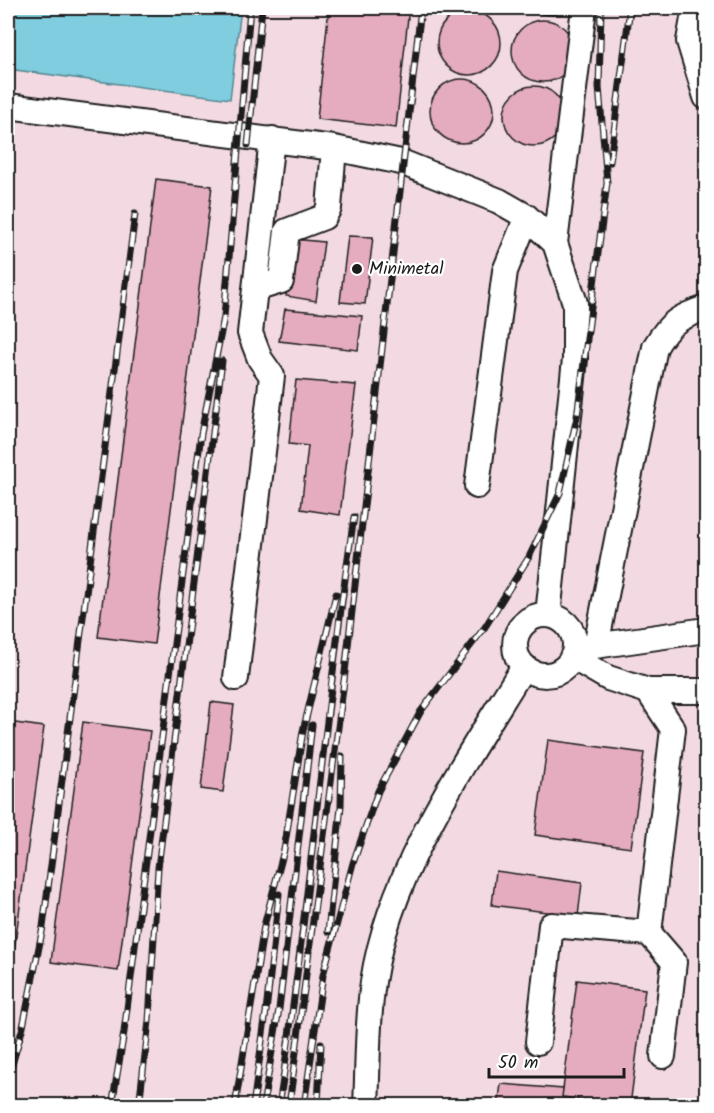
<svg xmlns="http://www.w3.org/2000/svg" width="714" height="1113" viewBox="0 0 714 1113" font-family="Kalam,sans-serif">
<rect width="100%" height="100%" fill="#faeef2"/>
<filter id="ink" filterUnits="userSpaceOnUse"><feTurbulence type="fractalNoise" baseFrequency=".0167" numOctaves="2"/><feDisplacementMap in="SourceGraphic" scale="12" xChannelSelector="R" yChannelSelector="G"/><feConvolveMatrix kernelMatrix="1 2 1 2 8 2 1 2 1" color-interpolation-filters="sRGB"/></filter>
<g filter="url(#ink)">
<path fill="#f3dae2" d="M241,8H706V1105L8,1106V69L230,99Z"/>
<path fill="#7fcdde" stroke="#578690" stroke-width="1.5" d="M8,8H241L230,99L8,69Z"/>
<path fill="#e4acbe" stroke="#1c1c1c" stroke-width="1.5" d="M329,8H409L396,128L317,119Z
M530,8H570L553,15L541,14Z
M437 43a32 32 0 1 1 64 0a32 32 0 1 1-64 0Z
M512 51a31 31 0 1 1 62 0a31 31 0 1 1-62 0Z
M430 111a32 32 0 1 1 64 0a32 32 0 1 1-64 0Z
M504 116a30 30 0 1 1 60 0a30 30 0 1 1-60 0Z
M156,179L212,186L154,644L98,637Z
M348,236L373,237L365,304L340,302Z
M293,239L324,242L316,301L286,296Z
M285,309L362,316L358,350L279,341Z
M296,380L356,385L340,515L301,509L308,446L289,444Z
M211,702L234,705L223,792L201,789Z
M8,722L44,727L8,996Z
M83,722L150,731L118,971L51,962Z
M548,740L644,753L631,848L535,835Z
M496,871L582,883L578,916L492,905Z
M577,980L645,989L630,1106L562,1097Z
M501,1084L563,1089L562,1097L577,1099L576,1106H498Z"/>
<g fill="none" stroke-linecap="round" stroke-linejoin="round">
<g stroke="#1c1c1c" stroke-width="28">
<path id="minor" d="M695,8L689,41L706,97
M8,106L334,148L401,162L499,201L527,217L555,243L575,303V359L548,615
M555,243L584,8
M255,289L281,281L287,231L324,217L329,208L334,148
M477,486L505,271L527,217
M515 645a30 30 0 1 1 60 0a30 30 0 1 1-60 0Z
M596,646L655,347C670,322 679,317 706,308
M581,648L706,630
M572,657L608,678L648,691L673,729L649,933L674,962L663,1056
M236,678L272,376L260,359L250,333L272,139
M648,691H706
M538,1042L551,925L649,933
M366,1106C368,1065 367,1022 373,982C389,872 467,759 524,666"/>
</g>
<use href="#minor" stroke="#fff" stroke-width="24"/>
<g stroke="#1c1c1c" stroke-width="7">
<path id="rail" d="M248,145L262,8
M610,162L630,8
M328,932L341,806L342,756
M8,1078L23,1027L43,927L135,214
M112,1106L124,1032L201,434L224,317L250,8
M139,1106L149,1021L158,868L222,361
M235,1106L264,926L284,850L303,731L336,594
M253,1106L266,1012L279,894
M263,1106L279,1009L312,725
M279,1106C309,910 324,712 354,517
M289,1106L344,681L421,8
M304,1106L323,975L353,863L378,791L421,711L485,627L529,557L560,493L577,417L607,183L599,87L601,8
M318,1106L321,1043"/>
</g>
<use href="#rail" stroke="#fff" stroke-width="4.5" stroke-dasharray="14" stroke-linecap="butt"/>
</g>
</g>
<circle fill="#1c1c1c" stroke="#fff" stroke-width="2" cx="357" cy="269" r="6"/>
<g text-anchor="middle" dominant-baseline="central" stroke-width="4.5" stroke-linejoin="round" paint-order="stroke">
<g font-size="18" fill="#1c1c1c" stroke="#fff" text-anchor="start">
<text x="369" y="269">Minimetal</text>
</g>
</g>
<rect width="714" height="1113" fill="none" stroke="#fff" stroke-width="30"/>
<rect x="15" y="15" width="684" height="1083" fill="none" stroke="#1c1c1c" stroke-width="2" filter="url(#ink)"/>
<path d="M489 1068v9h135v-9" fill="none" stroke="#1c1c1c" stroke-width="3"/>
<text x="498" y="1068" font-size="18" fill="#1c1c1c" stroke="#ffffff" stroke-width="4.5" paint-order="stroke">50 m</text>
</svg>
